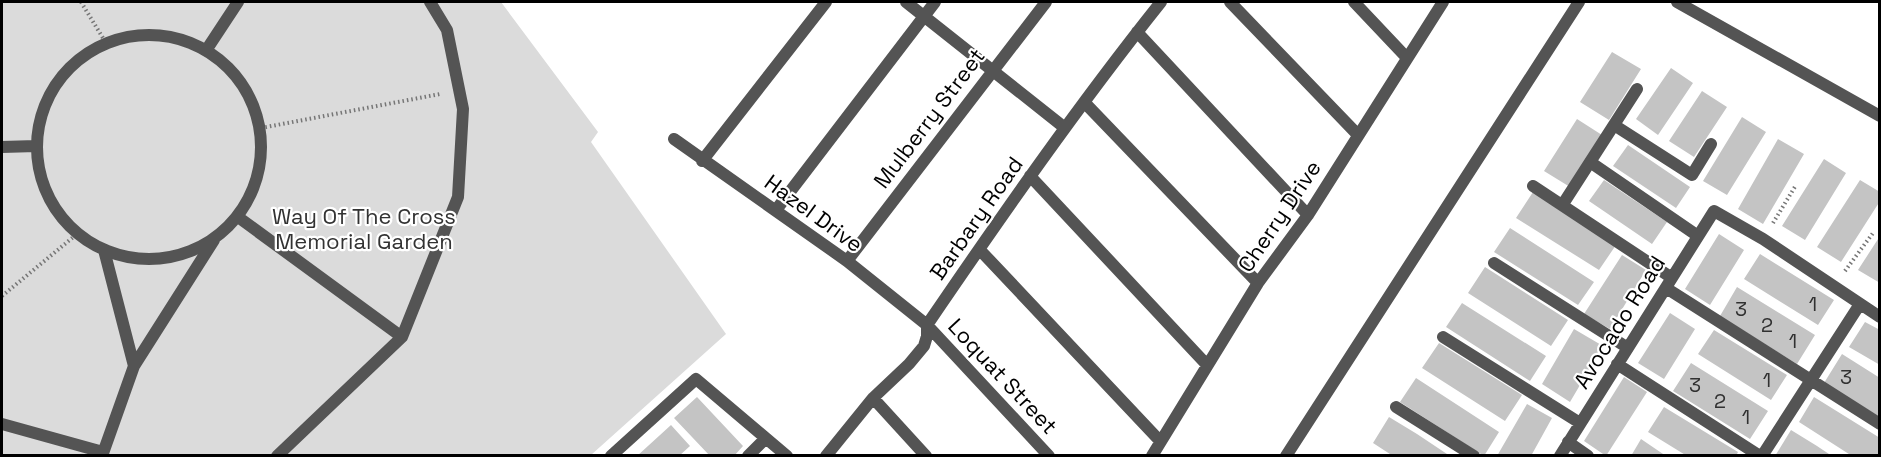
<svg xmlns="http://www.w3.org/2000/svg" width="1881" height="457" viewBox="0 0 1881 457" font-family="'Space Grotesk',sans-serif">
<rect width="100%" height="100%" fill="#fff"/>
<path fill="#dbdbdb" d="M2,2H501L598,132L591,142L726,334L591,455H2Z"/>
<path fill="#c4c4c4" d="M1612,52L1641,69L1609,120L1580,102Z
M1671,68L1693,83L1658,135L1636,119Z
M1702,91L1727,107L1694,157L1669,141Z
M1742,117L1766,132L1727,195L1703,181Z
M1577,119L1602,135L1570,187L1544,171Z
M1778,139L1804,154L1763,224L1738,209Z
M1628,145L1690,187L1676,208L1613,166Z
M1824,159L1846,173L1805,240L1782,226Z
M1604,180L1667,222L1652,244L1589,201Z
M1860,180L1880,192V201L1841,262L1817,247Z
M1533,192L1616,245L1599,270L1516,218Z
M1510,228L1594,282L1578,305L1494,252Z
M1719,234L1744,250L1710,305L1685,289Z
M1880,236V283L1858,270Z
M1760,254L1834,300L1818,325L1744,279Z
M1622,255L1646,270L1610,329L1584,314Z
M1485,267L1568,320L1551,346L1468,293Z
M1737,287L1815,335L1797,364L1720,316Z
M1462,303L1546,356L1530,381L1446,327Z
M1670,313L1695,329L1664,379L1638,363Z
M1865,322L1880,330V365L1849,347Z
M1574,329L1603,346L1570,402L1542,384Z
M1714,330L1787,375L1771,400L1698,354Z
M1439,343L1522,395L1505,421L1422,368Z
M1842,354L1880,378V417L1824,383Z
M1691,363L1768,411L1750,439L1673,391Z
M1624,377L1647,392L1606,456L1584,441Z
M1416,378L1499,432L1484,456L1400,402Z
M697,397L743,446L734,456H710L674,418Z
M1814,397L1880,438V456H1852L1799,422Z
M1527,404L1552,418L1531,456H1497Z
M1664,407L1738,452L1736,456H1687L1648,432Z
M1389,417L1417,434L1450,456H1393L1373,443Z
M671,425L690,446L679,456H637Z
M1791,430L1817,446L1832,456H1775Z
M1641,439L1666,456H1631Z"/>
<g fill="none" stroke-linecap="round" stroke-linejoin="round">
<path stroke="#767676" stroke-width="4" stroke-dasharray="1.5 3" stroke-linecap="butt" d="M81,2L106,43
M261,128L440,94
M1773,223L1796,185
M1845,271L1873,233
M2,296L77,234"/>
<path stroke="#545454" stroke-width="12" d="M37 147a112 112 0 1 1 224 0a112 112 0 1 1-224 0Z
M207,49L238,2
M2,147L36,146
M238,217L402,337
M104,250L134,366
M2,424L103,452
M102,456L134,366L214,240
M277,456L402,337L458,197L463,109L447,30L430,2"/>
<path stroke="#545454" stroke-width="12" d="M906,2L1065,128
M1230,2L1358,135
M1354,2L1407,58
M1677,2L1880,116
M1137,32L1308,215
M1084,102L1258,283
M1614,125L1692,175L1711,144
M674,139L847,261L927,325L1049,456
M702,161L826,2
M1590,162L1698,236
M1030,176L1207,365
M1533,186L1672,278
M1563,204L1637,89
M776,210L935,2
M979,249L1160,441
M847,261L1046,2
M1494,263L1628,348
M1666,288L1880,424
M1443,337L1580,423
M1617,364L1760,456
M873,398L926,456
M1396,407L1474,456
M1568,442L1588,456
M611,456L696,379L787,456
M748,456L765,439
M826,456L873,398L909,364L924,346L927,336V325C1002,215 1078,106 1161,2
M1152,456L1258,283L1308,215L1443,2
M1286,456L1579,2
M1560,456L1714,211L1763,239L1880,317
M1762,456L1860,304"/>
</g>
<g text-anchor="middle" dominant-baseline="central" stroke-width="4.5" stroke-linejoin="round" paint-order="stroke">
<g font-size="20" fill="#313131">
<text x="1813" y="304">1</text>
<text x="1741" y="309">3</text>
<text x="1767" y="325">2</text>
<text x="1793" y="341">1</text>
<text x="1846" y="377">3</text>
<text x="1767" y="380">1</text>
<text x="1695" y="385">3</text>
<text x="1720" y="401">2</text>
<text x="1746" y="417">1</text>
</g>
<g font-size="22" fill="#000" stroke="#fff">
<text transform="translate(929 118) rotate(-53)">Mulberry Street</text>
<text transform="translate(814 213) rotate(36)">Hazel Drive</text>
<text transform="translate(1279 216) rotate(-56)">Cherry Drive</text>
<text transform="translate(976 218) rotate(-55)">Barbary Road</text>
<text transform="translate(1619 322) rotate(-58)">Avocado Road</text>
<text transform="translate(1003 376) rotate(47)">Loquat Street</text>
</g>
<g font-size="22" fill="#323232" stroke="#fff">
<text x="364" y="216">Way Of The Cross<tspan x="364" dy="25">Memorial Garden</tspan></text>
</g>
</g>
<rect width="1881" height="457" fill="none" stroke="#000000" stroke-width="6"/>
</svg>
